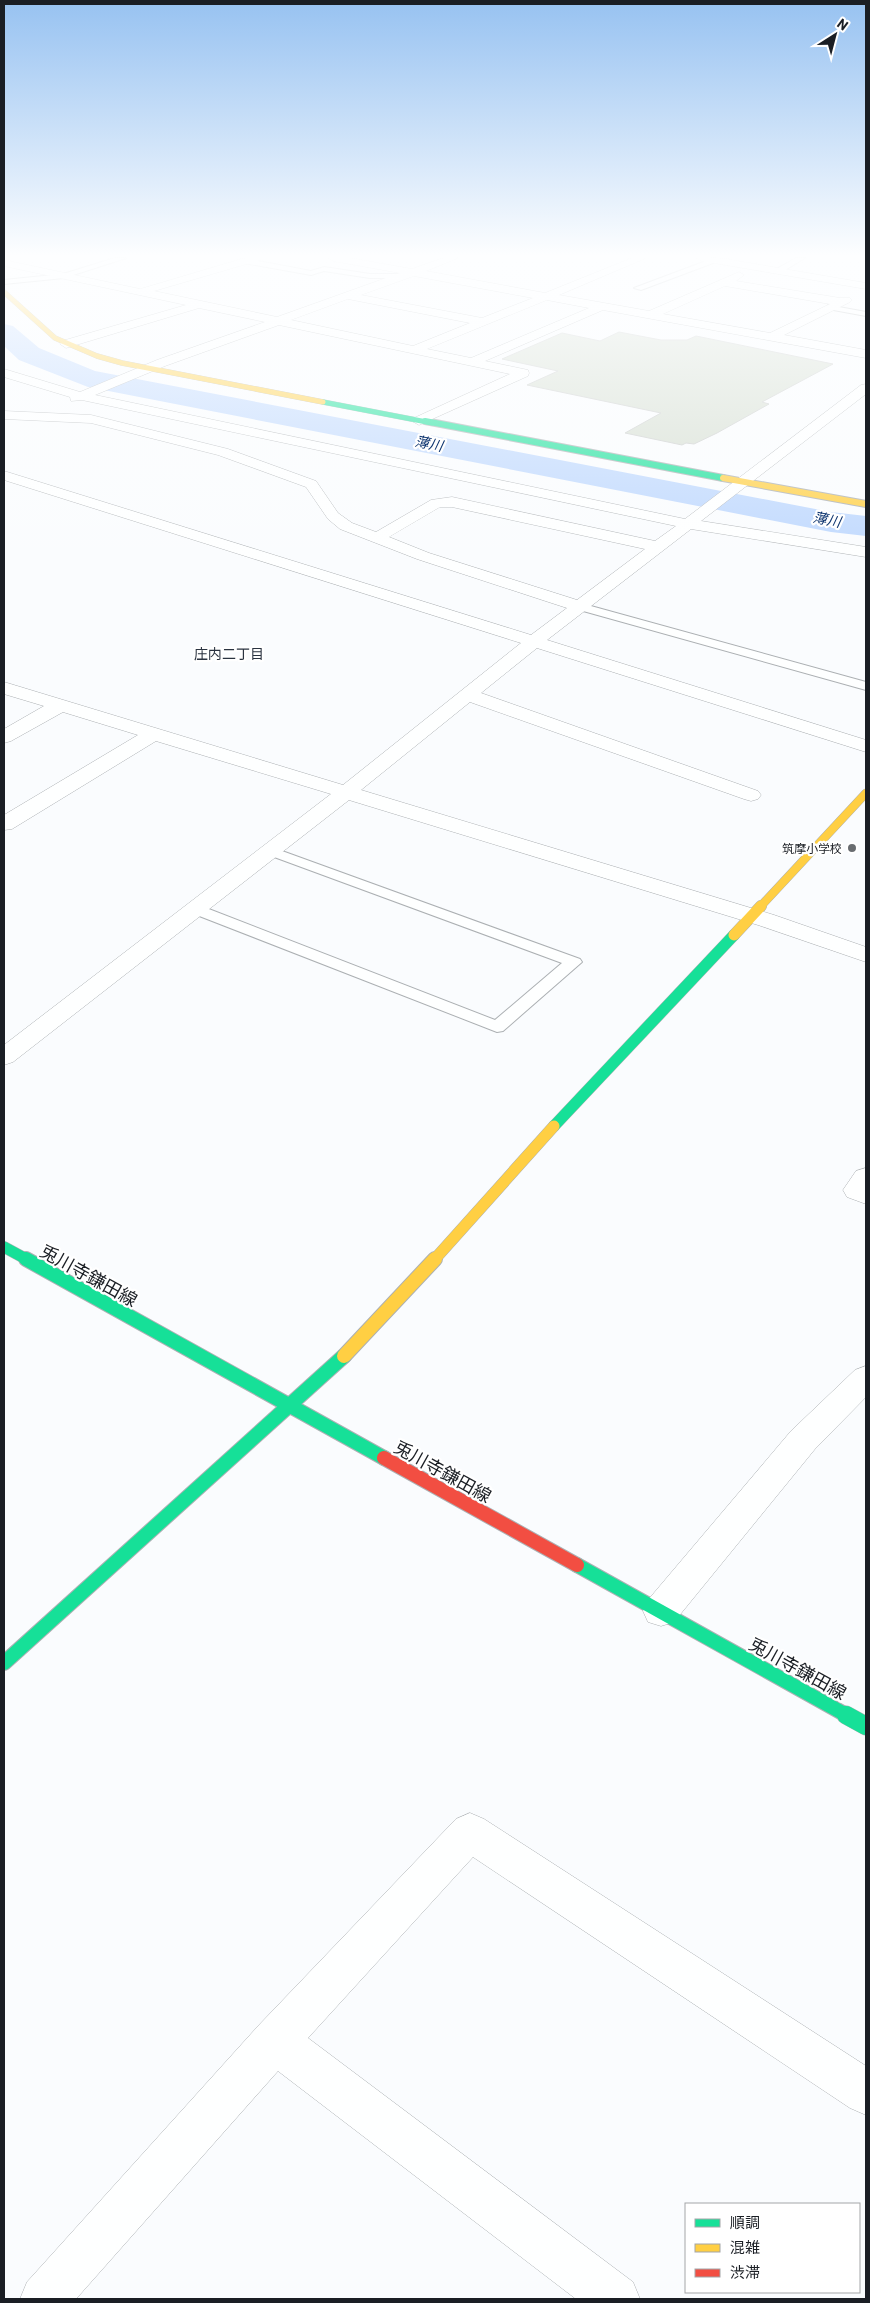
<svg xmlns="http://www.w3.org/2000/svg" width="870" height="2303" viewBox="0 0 870 2303" font-family="Barlow,'Noto Sans JP',sans-serif">
<rect width="100%" height="100%" fill="#fafcfe"/>
<g fill="none" stroke-linecap="round" stroke-linejoin="round">
<path fill="#bdd7fe" fill-rule="evenodd" d="M4,324L13,326L39,348L95,371L831,512L866,516V536L831,532L88,387L19,360L4,346Z"/>
</g>
<path fill="#d4ddd0" stroke="#c9ccca" d="M619,332L661,340H687L696,336L833,364L762,402L769,404L717,433L694,444L686,443L682,445L625,433L661,413L527,385L558,371L502,359L562,333L600,341Z"/>
<g fill="none" stroke-linecap="round" stroke-linejoin="round">
<g stroke="#acb0b3" stroke-width="2">
<path id="lane" d="M115,258H126L64,278L4,284V280L63,274Z
M714,258L721,260L641,290L634,288Z
M796,258H805L780,273L773,271Z
M247,259L311,271L324,267L370,274H401L405,276L401,278H370L324,271L311,275L244,263V259Z
M828,305L866,312V316L828,309Z
M580,603L866,682V690L576,609L574,607Z
M271,847L580,959L582,962L503,1031L497,1032L189,912L187,909L189,906H201L495,1020L562,963L266,854L264,851L266,848Z"/>
</g>
<g stroke="#acb0b3" stroke-width="1">
<path id="street" d="M245,258H261L260,260L154,291L277,317L400,273L333,261L328,258H350L412,269L443,258H458L426,271L545,293L632,258H646L559,295L649,311L739,272L744,275L736,281L840,298H850L852,300L850,302L784,335L866,350V358L603,310L485,361L528,370L529,373L528,376L419,425L412,421L414,418L510,374L279,325L165,366L95,395L685,519L861,385L866,384V394L701,521L866,547V557L691,529L547,640L866,740V752L537,648L481,693L758,791L761,795L758,799L751,801L744,799L470,702L361,790L774,915L866,947V962L758,925L349,800L13,1062L4,1065V1045L331,794L156,741L12,829L4,830V815L138,735L63,712L11,741L4,743V729L44,706L4,694V682L343,785L521,643L4,480V471L531,635L567,608L417,559L340,529L328,519L306,487L218,455L91,423L4,419V411L91,415L228,449L316,481L338,513L352,523L376,532L431,500L452,497L655,541L676,526L82,400L71,401L70,397L4,377V369L80,392L157,360L265,322L199,308L66,348L60,344L62,341L186,305L4,266V260L140,289ZM414,276L533,298L482,318L361,295ZM725,286L830,304L770,333L663,314ZM348,299L470,323L413,346L291,320ZM547,300L589,308L471,358L427,349ZM440,507H452L645,549L577,600L429,553L389,537Z
M697,258H720L866,283V289L702,261Z
M866,1168V1204L847,1197L843,1190L856,1171Z
M866,1366V1397L815,1449L674,1622L661,1626L648,1622L643,1611L648,1600L791,1431L855,1370Z
M470,1813L484,1819L866,2066V2115L850,2108L473,1857L308,2038L633,2282L640,2299H576L278,2071L76,2299H20L27,2282L259,2025L456,1819Z"/>
</g>
<g stroke="#acb0b3" stroke-width="5.5">
<path id="fast-far4" d="M323,402L432,423"/>
</g>
<g stroke="#acb0b3" stroke-width="8">
<path id="fast-far3" d="M425,421L723,478"/>
</g>
<g stroke="#acb0b3" stroke-width="12">
<path id="fast-far2" d="M554,1126L734,935
M4,1247L28,1260"/>
</g>
<g stroke="#acb0b3" stroke-width="16">
<path id="fast-far1" d="M26,1259L384,1458
M577,1565L848,1716
M4,1663L344,1356"/>
</g>
<g stroke="#acb0b3" stroke-width="19">
<path id="fast" d="M846,1715L866,1726"/>
</g>
<g stroke="#acb0b3" stroke-width="5.5">
<path id="slow-far4" d="M4,292L55,338L97,356L122,363L323,402"/>
</g>
<g stroke="#acb0b3" stroke-width="8">
<path id="slow-far3" d="M723,478L866,504"/>
</g>
<g stroke="#acb0b3" stroke-width="9">
<path id="slow-far2" d="M759,908L866,793"/>
</g>
<g stroke="#acb0b3" stroke-width="12">
<path id="slow-far1" d="M734,935L761,906
M434,1260L554,1126"/>
</g>
<g stroke="#acb0b3" stroke-width="16">
<path id="slow" d="M344,1356L435,1259"/>
</g>
<g stroke="#acb0b3" stroke-width="16">
<path id="jam" d="M384,1458L577,1565"/>
</g>
<use href="#lane" fill="#feffff" fill-rule="evenodd"/>
<use href="#street" fill="#feffff" fill-rule="evenodd"/>
<use href="#fast-far4" stroke="#16e098" stroke-width="5"/>
<use href="#fast-far3" stroke="#16e098" stroke-width="6"/>
<use href="#fast-far2" stroke="#16e098" stroke-width="11"/>
<use href="#fast-far1" stroke="#16e098" stroke-width="14"/>
<use href="#fast" stroke="#16e098" stroke-width="18"/>
<use href="#slow-far4" stroke="#ffcf43" stroke-width="5"/>
<use href="#slow-far3" stroke="#ffcf43" stroke-width="6"/>
<use href="#slow-far2" stroke="#ffcf43" stroke-width="8"/>
<use href="#slow-far1" stroke="#ffcf43" stroke-width="11"/>
<use href="#slow" stroke="#ffcf43" stroke-width="14"/>
<use href="#jam" stroke="#f24e42" stroke-width="14"/>
</g>
<linearGradient id="sky" x2="0" y2="1"><stop stop-color="#97c2f1"/><stop offset="0.44" stop-color="#fdfeff"/><stop offset="1" stop-color="#fdfeff" stop-opacity="0"/></linearGradient>
<rect width="870" height="580" fill="url(#sky)"/>
<circle fill="#686c70" stroke="#fff" stroke-width="2" cx="852" cy="848" r="5"/>
<g text-anchor="middle" dominant-baseline="central" stroke-width="4.5" stroke-linejoin="round" paint-order="stroke">
<g font-size="12" fill="#1a1e24" stroke="#fff" text-anchor="end">
<text x="842" y="848">筑摩小学校</text>
</g>
<g font-size="14" font-style="italic" fill="#0d346f" stroke="#fff">
<text transform="translate(429 443) rotate(11)">薄川</text>
<text transform="translate(827 519) rotate(11)">薄川</text>
</g>
<g font-size="14" fill="#2a3340" stroke="#fff">
<text x="229" y="653">庄内二丁目</text>
</g>
<g font-size="18" fill="#1a1e24" stroke="#fff">
<text transform="translate(89 1275) rotate(29)">兎川寺鎌田線</text>
<text transform="translate(443 1471) rotate(29)">兎川寺鎌田線</text>
<text transform="translate(798 1668) rotate(29)">兎川寺鎌田線</text>
</g>
</g>
<rect width="870" height="2303" fill="none" stroke="#1a1e24" stroke-width="10"/>
<rect x="685" y="2203" width="175" height="90" fill="#ffffff" stroke="#a3a5a7"/>
<rect x="695" y="2219" width="25" height="8" fill="#16e098" stroke="#a3a5a7"/>
<text x="730" y="2228" font-size="15" fill="#1a1e24">順調</text>
<rect x="695" y="2244" width="25" height="8" fill="#ffcf43" stroke="#a3a5a7"/>
<text x="730" y="2253" font-size="15" fill="#1a1e24">混雑</text>
<rect x="695" y="2269" width="25" height="8" fill="#f24e42" stroke="#a3a5a7"/>
<text x="730" y="2278" font-size="15" fill="#1a1e24">渋滞</text>
<g transform="translate(835 35) rotate(36)" stroke="#ffffff" stroke-width="4" paint-order="stroke">
<path d="M0-4L9 19L0 12L-9 19Z" fill="#1a1e24"/>
<text y="-8" font-size="14" font-weight="bold" text-anchor="middle" fill="#1a1e24">N</text>
</g>
</svg>
